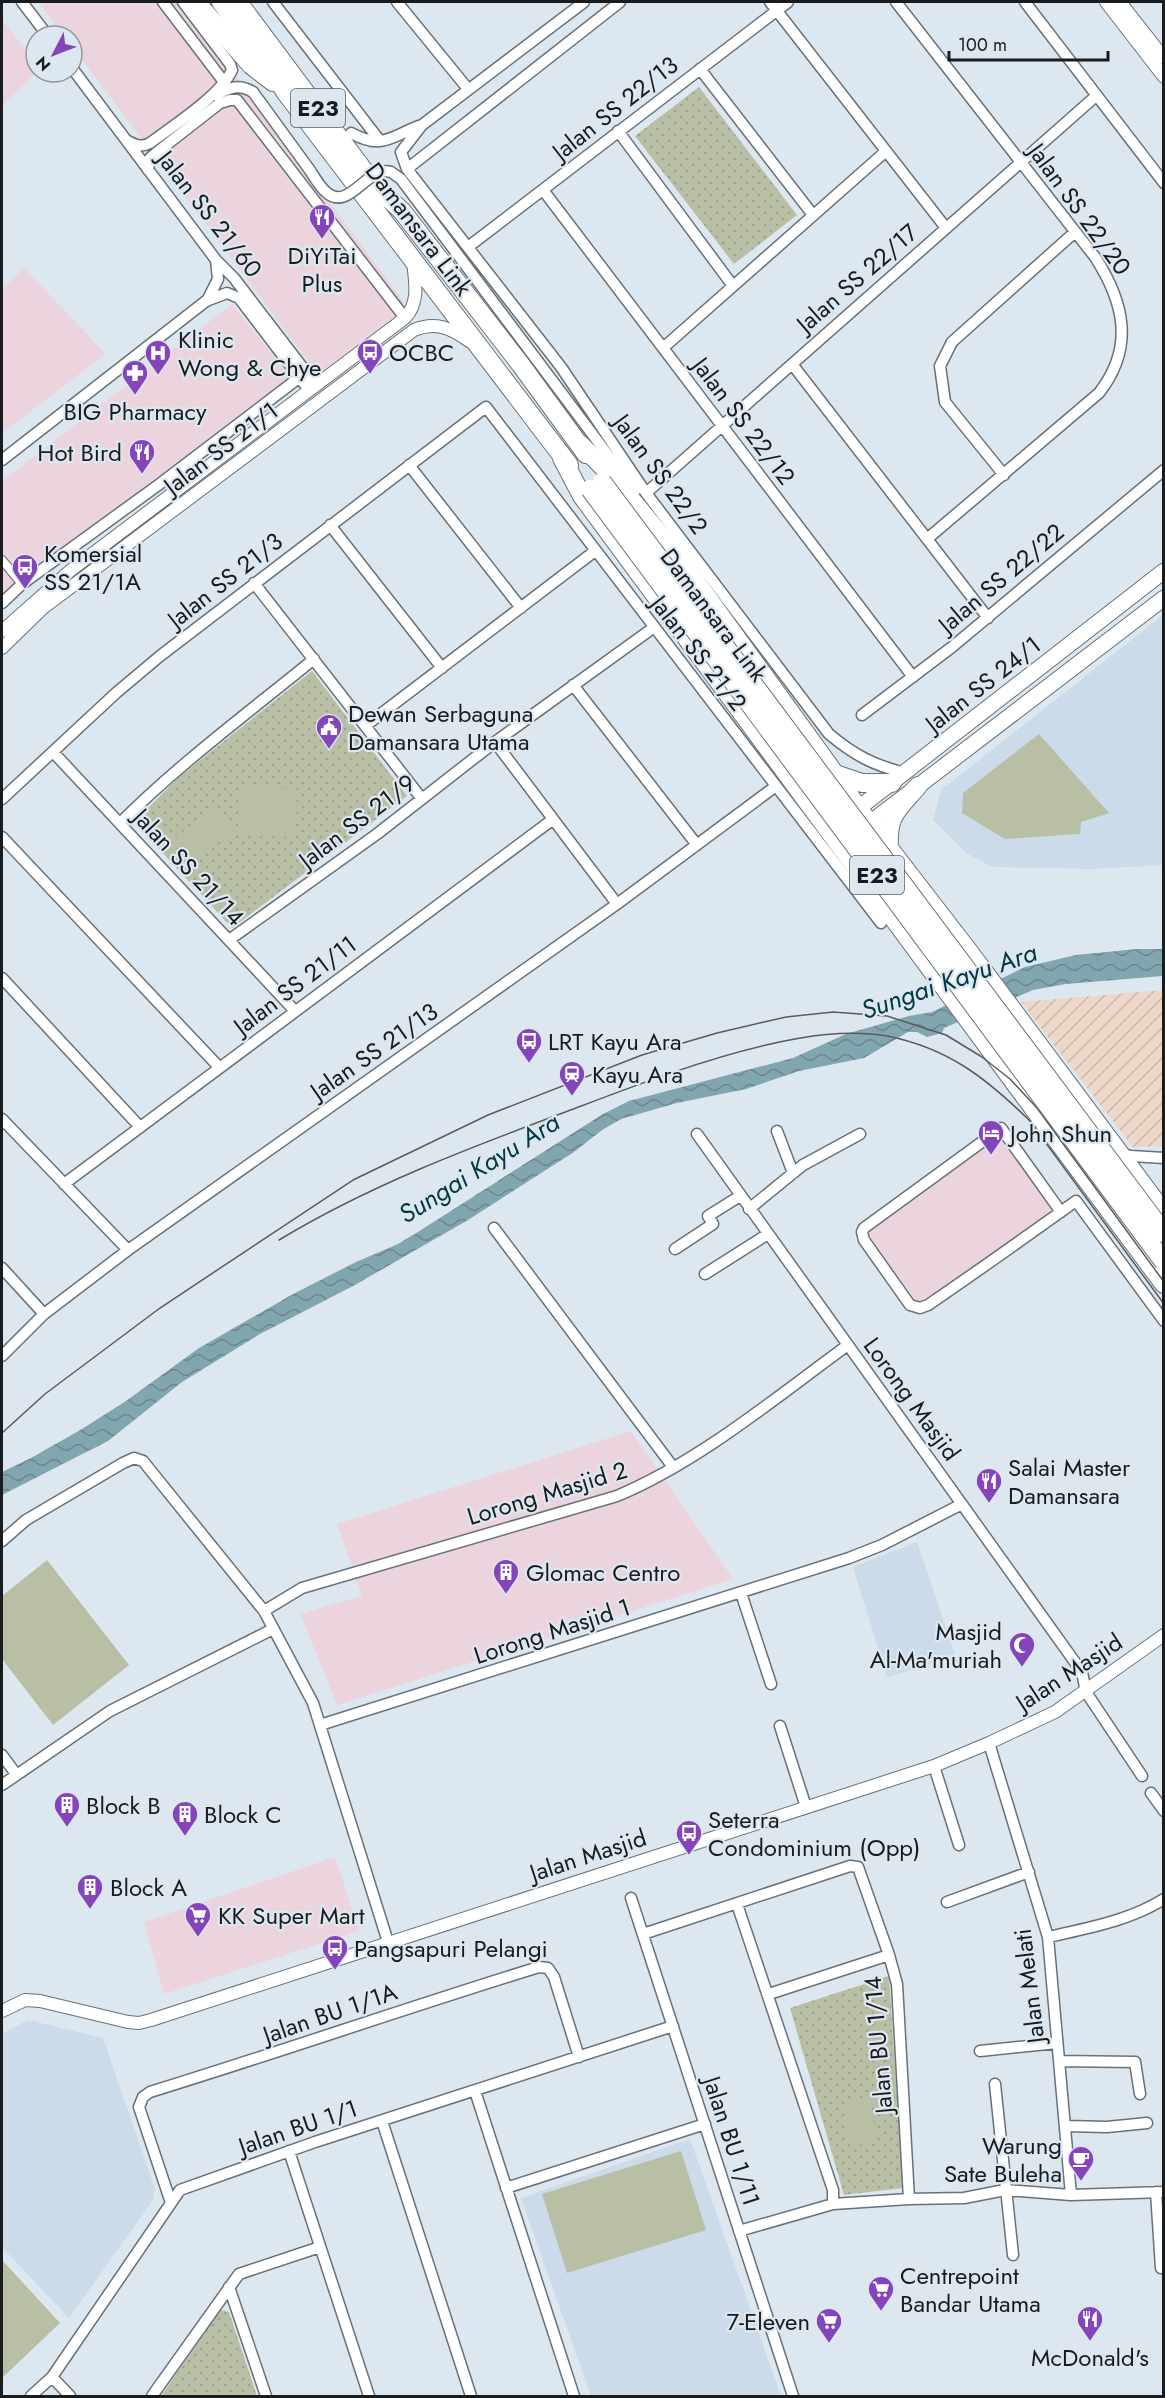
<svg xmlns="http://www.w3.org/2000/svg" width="1165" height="2398" viewBox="0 0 1165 2398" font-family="Jost,sans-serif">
<defs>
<pattern id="industrial-furrows" width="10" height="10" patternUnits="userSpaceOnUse" patternTransform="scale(1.5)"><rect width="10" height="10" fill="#ecd7c9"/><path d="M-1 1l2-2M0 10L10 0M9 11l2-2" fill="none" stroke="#cab8ac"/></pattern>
<pattern id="park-dots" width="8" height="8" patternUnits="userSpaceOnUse" patternTransform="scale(1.5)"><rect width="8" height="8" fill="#b8bfa5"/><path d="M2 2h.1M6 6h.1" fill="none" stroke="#9ea48e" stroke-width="1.8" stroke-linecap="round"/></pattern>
<pattern id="water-waves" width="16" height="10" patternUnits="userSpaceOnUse" patternTransform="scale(1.5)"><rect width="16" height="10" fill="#82a6af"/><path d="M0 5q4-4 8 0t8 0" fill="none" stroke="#6a868e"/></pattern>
</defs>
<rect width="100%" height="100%" fill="#dde7f0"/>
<path fill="#ecd4df" d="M38,2H181L404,302L395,316L318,374L72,46V36H64Z
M2,20L36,62L37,72L2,106Z
M24,268L106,354L2,433V289Z
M232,304L290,377L15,584L2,598V481Z
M996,1127L1061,1218L926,1314L860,1225Z
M631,1431L733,1579L337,1705L300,1614L362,1596L337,1524Z
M335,1857L359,1931L164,1994L144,1922Z"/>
<path fill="url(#industrial-furrows)" d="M1163,990V1146L1133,1147L1021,1002Z"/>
<path fill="#cbdbe9" d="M1163,615V865L1093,869L992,867L966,853L933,820L941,790Z
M917,1542L956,1657L887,1677L853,1567Z
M28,2020L103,2038L155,2189L153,2200L69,2318L2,2247V2034Z
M690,2139L781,2396H591L521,2198Z"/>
<path fill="url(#park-dots)" d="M699,87L797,215L734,264L635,136Z
M312,671L407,796L232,928L134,822L179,777Z
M889,1976L903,2188L844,2195L790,2008Z
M221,2310L229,2312L257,2396H161Z"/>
<path fill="#b8bfa5" d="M1039,734L1109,813L1081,822L1080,834L1005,839L962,813L963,793Z
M239,787L297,789L296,837L238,836Z
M218,809L233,833L192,859L176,836Z
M47,1560L129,1665L53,1725L2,1659V1596Z
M871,2097L875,2144L849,2145L845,2099Z
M681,2151L706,2230L567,2273L542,2194Z
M2,2260L60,2323L2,2378Z"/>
<path fill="url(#water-waves)" d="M1137,949H1163V976L1066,984L1033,990L944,1028L942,1033L927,1037L917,1032H908L864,1058L799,1071L746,1089L677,1103L621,1119L602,1130L574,1152L468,1220L353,1286L260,1334L182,1382L108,1441L2,1495V1472L31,1458L82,1429L126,1401L199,1348L295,1293L356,1262L398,1244L418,1232L603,1114L629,1101L793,1058L846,1034L909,1016L932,1012L1025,967L1076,955Z"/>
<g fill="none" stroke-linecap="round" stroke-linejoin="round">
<g stroke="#687178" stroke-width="10">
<path id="pedestrian" d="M2,560L22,584"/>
</g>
<g stroke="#687178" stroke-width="13">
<path id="minor" d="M22,2L48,36
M163,2L224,82
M273,2L380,141
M397,2L468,89
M770,2L946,228
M896,2L1095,257C1124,302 1135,347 1099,393L927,539
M1025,2L1164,183
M72,68L216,260L234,278L316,385
M700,69L813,215
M215,95C229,88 239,83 253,92L309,169
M422,125L401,152L407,169L561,367L646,493L829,734C854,755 873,765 905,773
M618,131L733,286
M351,133C384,151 392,135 422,125L584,2
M126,140C135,145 141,148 150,143C173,126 221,95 232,70L230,64L183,2
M407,169L620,2
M148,170L150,158L156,153L220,103L230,100H237L405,318
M391,172L401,179L635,491
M543,190L913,677
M468,247L788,2
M207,301L218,279L216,260
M663,348L885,152
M792,364L988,618
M2,460L206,301L227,293L239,298L309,390
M409,465L521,608
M1004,475L945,402L940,366L952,342L1075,232
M646,493L1096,96
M330,525L442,668
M254,583L422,799
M2,603L22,584L161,483L300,377
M573,685L697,845
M862,715L952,647L1164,470
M365,726L595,551
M495,742L617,904
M53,752L295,1011
M2,799L116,693L160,656L486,407L881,923
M120,823C180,763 248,713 314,659
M2,837L219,1067
M229,940L377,834L495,742L653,628
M2,978L140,1127
M2,1119L128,1250
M777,1131L793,1173
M697,1134L1082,1672L1086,1692L1142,1776
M1119,1153L1131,1156L1164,1158
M64,1184L552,820
M749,1209L803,1165L860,1134
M1061,1212L1001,1128L864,1228L862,1232L864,1240L910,1305L920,1308L928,1305C978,1271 1027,1236 1076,1201L1164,1321
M494,1228L673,1467
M675,1249L713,1224L708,1216L740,1196
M2,1268L44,1314
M705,1274L768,1234
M2,1356L44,1314L128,1250L617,904L776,786
M2,1541L26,1520L123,1463L134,1458L143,1461L264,1611L313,1703L388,1942
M741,1593L771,1684
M264,1611L302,1588L617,1496C700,1461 775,1398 848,1345
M320,1725L849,1558L882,1545L962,1504
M780,1726L806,1807
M989,1743L1048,1937L1071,2195
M2,1755L16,1774
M934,1766L959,1845
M2,1785L110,1711L273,1629
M1151,1793L1164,1811
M631,1898L793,2396
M947,1902L1029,1872
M737,1904L833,2190V2204
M643,1934L850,1866L858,1867L889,1955L897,1984L909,2199
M1048,1937C1087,1928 1129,1921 1164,1899
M769,1994L889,1955
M980,2051L1057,2043
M1059,2061L1135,2062L1140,2094
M995,2084L1013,2255
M475,2091L574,2396
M382,2121L471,2396
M1065,2126L1107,2127L1147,2123
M289,2151L369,2396
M506,2188L705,2124
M1156,2192L1161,2268
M171,2203L139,2107L143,2097L150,2092C280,2052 409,2007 539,1967L548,1968L554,1977L579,2057
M739,2231L833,2204L909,2199L964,2198L1005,2190L1071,2195L1164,2192
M229,2287L266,2396
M52,2377L70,2396
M31,2396L52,2377L180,2190L315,2142L673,2026
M152,2396L239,2274L320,2247"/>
</g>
<g stroke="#687178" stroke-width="14">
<path id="tertiary" d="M1106,2L1164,77
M1120,2L1164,58
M2,631L71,570L405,318C420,302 415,282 413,261
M2,648L43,608L414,330C435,321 451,328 469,341
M2,2011L25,2000L40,2001L128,2022L139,2023L151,2020L934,1766L989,1743L1055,1712L1164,1635"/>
</g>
<g stroke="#687178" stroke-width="17">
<path id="secondary" d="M851,814L1164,571
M862,829L1164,598"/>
</g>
<g stroke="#687178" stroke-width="20">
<path id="motorway" d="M196,2L251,65L273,82
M221,2L263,57L286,93L569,465
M238,2L376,187L402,211L521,365L586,454
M580,444L611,475L673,550L835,774L858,808L970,953L1164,1213
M562,458L582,496C775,759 969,1022 1164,1284
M835,774L862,783H892
M889,850C887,815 896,811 918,786"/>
</g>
<use href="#pedestrian" stroke="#fff" stroke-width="8"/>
<use href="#minor" stroke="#fff" stroke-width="10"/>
<use href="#tertiary" stroke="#fff" stroke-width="12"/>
<use href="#secondary" stroke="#fff" stroke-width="15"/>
<use href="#motorway" stroke="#fff" stroke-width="18"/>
<path stroke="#575c61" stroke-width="1.5" d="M279,1240C370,1185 469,1148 568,1111C634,1086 698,1061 766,1045C805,1036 847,1029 887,1036C948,1048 986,1078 1029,1120L1164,1304
M2,1433L45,1394L160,1308L353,1180L488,1115L642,1055L717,1033L786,1017L833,1012L887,1016L946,1035L982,1057L1010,1079L1037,1108L1164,1282"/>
<g stroke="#687178" stroke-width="13" stroke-linecap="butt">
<path id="minor-bridge" d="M309,169C314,176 319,186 326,192C349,213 367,165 391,172"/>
</g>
<g stroke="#687178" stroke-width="20" stroke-linecap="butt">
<path id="motorway-bridge" d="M602,482L1164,1233
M590,489L1164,1262"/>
</g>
<use href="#minor-bridge" stroke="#fff" stroke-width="10"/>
<use href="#motorway-bridge" stroke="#fff" stroke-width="18"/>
</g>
<defs>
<g id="restaurant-pin" transform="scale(1.35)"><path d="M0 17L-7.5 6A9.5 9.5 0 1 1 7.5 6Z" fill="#8445ba" stroke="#dde7f0"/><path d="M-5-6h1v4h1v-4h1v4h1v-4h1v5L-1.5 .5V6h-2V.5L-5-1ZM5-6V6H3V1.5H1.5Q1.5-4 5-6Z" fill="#fff"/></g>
<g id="bus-pin" transform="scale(1.35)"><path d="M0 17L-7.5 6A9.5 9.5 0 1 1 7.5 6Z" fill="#8445ba" stroke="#dde7f0"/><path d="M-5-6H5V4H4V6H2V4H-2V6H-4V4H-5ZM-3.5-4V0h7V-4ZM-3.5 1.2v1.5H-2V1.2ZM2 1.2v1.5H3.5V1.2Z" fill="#fff"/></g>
<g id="hospital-pin" transform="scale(1.35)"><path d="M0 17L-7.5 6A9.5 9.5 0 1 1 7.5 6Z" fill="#8445ba" stroke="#dde7f0"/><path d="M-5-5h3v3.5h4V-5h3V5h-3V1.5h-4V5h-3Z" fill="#fff"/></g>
<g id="pharmacy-pin" transform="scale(1.35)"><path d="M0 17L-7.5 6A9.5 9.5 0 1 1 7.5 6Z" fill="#8445ba" stroke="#dde7f0"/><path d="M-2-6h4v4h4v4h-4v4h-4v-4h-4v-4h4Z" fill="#fff"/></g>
<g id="civic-pin" transform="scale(1.35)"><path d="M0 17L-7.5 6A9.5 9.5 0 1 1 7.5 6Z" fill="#8445ba" stroke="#dde7f0"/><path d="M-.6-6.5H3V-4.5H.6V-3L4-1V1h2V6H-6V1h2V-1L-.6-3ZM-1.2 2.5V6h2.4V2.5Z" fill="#fff"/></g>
<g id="station-pin" transform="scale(1.35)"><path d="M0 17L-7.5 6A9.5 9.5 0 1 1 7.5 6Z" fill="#8445ba" stroke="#dde7f0"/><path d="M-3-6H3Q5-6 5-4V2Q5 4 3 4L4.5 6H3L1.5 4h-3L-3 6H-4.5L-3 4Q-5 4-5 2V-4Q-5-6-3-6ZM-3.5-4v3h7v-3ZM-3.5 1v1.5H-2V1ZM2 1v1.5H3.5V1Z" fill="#fff"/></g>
<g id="hotel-pin" transform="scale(1.35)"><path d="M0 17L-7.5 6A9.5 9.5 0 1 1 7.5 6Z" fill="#8445ba" stroke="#dde7f0"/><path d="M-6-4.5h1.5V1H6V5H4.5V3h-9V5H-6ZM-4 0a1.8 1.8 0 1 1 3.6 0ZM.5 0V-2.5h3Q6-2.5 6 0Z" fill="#fff"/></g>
<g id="building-pin" transform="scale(1.35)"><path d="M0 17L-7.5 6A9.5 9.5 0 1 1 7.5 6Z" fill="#8445ba" stroke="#dde7f0"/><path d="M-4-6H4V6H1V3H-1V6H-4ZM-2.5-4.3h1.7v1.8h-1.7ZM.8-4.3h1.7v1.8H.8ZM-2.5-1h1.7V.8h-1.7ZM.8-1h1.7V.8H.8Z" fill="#fff"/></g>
<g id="mosque-pin" transform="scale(1.35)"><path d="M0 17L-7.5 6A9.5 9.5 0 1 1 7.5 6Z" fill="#8445ba" stroke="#dde7f0"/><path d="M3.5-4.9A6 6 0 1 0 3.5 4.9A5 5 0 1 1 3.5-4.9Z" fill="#fff"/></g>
<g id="supermarket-pin" transform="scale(1.35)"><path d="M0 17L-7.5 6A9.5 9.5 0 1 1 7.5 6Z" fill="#8445ba" stroke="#dde7f0"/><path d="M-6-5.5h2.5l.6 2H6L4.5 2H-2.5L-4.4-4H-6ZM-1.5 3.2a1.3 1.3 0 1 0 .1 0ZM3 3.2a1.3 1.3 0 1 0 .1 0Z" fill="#fff"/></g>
<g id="cafe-pin" transform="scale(1.35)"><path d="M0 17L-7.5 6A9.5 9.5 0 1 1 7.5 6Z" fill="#8445ba" stroke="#dde7f0"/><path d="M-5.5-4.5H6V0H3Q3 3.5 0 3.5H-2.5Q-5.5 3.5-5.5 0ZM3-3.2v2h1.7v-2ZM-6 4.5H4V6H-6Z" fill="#fff"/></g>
</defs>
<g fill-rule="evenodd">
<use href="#restaurant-pin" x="322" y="217"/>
<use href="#bus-pin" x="370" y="352"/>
<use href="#hospital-pin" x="158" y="353"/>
<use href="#pharmacy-pin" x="135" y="373"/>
<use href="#restaurant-pin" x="142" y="452"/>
<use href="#bus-pin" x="25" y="567"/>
<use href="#civic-pin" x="329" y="727"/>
<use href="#bus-pin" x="529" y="1041"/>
<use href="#station-pin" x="572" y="1074"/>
<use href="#hotel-pin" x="991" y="1133"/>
<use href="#restaurant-pin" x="989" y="1481"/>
<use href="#building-pin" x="506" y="1572"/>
<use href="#mosque-pin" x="1022" y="1645"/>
<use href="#building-pin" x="67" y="1805"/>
<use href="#building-pin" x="185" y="1814"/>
<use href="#bus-pin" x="689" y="1833"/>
<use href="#building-pin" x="90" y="1887"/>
<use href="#supermarket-pin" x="198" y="1915"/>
<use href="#bus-pin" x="335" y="1948"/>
<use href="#cafe-pin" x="1081" y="2159"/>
<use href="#supermarket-pin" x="881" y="2289"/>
<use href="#restaurant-pin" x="1090" y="2319"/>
<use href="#supermarket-pin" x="829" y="2321"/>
</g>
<g text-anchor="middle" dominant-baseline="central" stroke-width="4.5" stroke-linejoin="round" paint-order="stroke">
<g fill="#dde7f0" stroke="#54595e" stroke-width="1.5">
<rect x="291" y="89" width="54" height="38" rx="4.5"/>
<rect x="850" y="856" width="54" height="38" rx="4.5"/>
</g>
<g font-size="22" font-weight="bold" fill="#191c1f">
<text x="318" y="108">E23</text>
<text x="877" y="875">E23</text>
</g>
<g font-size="24" fill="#191c1f" stroke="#dde7f0">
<text transform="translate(615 108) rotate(-38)">Jalan SS 22/13</text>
<text transform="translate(1080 209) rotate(54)">Jalan SS 22/20</text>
<text transform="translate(210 214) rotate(52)">Jalan SS 21/60</text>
<text transform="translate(419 229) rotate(53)">Damansara Link</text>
<text transform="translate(857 278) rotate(-41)">Jalan SS 22/17</text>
<text transform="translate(744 421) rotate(53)">Jalan SS 22/12</text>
<text transform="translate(221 448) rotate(-37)">Jalan SS 21/1</text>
<text transform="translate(661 474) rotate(54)">Jalan SS 22/2</text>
<text transform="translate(1001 578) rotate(-40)">Jalan SS 22/22</text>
<text transform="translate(225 580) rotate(-38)">Jalan SS 21/3</text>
<text transform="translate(714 615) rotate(53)">Damansara Link</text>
<text transform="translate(699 653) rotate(52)">Jalan SS 21/2</text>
<text transform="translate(983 684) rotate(-38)">Jalan SS 24/1</text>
<text transform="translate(357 821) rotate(-37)">Jalan SS 21/9</text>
<text transform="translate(189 867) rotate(47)">Jalan SS 21/14</text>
<text transform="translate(295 985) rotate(-37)">Jalan SS 21/11</text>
<text transform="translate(374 1051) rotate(-35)">Jalan SS 21/13</text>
<text transform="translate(912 1399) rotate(54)">Lorong Masjid</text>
<text transform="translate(547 1493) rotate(-17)">Lorong Masjid 2</text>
<text transform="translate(552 1631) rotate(-18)">Lorong Masjid 1</text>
<text transform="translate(1069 1672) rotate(-33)">Jalan Masjid</text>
<text transform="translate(588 1855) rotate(-18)">Jalan Masjid</text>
<text transform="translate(1029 1986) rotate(-97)">Jalan Melati</text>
<text transform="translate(330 2013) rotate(-19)">Jalan BU 1/1A</text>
<text transform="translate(878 2045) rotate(-95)">Jalan BU 1/14</text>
<text transform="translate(298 2127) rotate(-19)">Jalan BU 1/1</text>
<text transform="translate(732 2141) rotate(72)">Jalan BU 1/11</text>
</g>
<g font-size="24" fill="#191c1f" stroke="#dde7f0" text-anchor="start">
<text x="322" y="255" text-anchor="middle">DiYiTai<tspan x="322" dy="28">Plus</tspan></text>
<text x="178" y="339">Klinic<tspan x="178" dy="28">Wong &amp; Chye</tspan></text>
<text x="389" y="352">OCBC</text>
<text x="135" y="411" text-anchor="middle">BIG Pharmacy</text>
<text x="122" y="452" text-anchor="end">Hot Bird</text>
<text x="44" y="553">Komersial<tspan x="44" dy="28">SS 21/1A</tspan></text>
<text x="348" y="713">Dewan Serbaguna<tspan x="348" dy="28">Damansara Utama</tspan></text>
<text x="548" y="1041">LRT Kayu Ara</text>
<text x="592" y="1074">Kayu Ara</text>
<text x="1010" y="1133">John Shun</text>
<text x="1008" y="1467">Salai Master<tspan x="1008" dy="28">Damansara</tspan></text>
<text x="526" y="1572">Glomac Centro</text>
<text x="1002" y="1631" text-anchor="end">Masjid<tspan x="1002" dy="28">Al-Ma'muriah</tspan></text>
<text x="86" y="1805">Block B</text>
<text x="204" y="1814">Block C</text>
<text x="708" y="1819">Seterra<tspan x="708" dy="28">Condominium (Opp)</tspan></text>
<text x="110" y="1887">Block A</text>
<text x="218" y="1915">KK Super Mart</text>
<text x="354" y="1948">Pangsapuri Pelangi</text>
<text x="1062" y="2145" text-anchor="end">Warung<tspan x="1062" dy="28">Sate Buleha</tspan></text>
<text x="900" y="2275">Centrepoint<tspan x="900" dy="28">Bandar Utama</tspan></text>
<text x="810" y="2321" text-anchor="end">7-Eleven</text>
<text x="1090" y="2357" text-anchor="middle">McDonald's</text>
</g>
<g font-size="26" font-style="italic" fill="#003944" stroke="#dde7f0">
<text transform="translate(949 981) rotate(-19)">Sungai Kayu Ara</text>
<text transform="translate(479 1168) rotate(-32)">Sungai Kayu Ara</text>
</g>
</g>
<rect width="1165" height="2398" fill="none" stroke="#191c1f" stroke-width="6"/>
<g transform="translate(54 54) rotate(228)"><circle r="28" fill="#dde7f0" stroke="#8f969c" stroke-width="1.5"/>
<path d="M0-4.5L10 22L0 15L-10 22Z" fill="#8445ba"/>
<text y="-9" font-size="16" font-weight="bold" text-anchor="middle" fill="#191c1f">N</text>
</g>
<path d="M949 51v9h159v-9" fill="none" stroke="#191c1f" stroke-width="3"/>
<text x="958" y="51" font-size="18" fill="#191c1f" stroke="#dde7f0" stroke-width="4.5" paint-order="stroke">100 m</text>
</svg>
